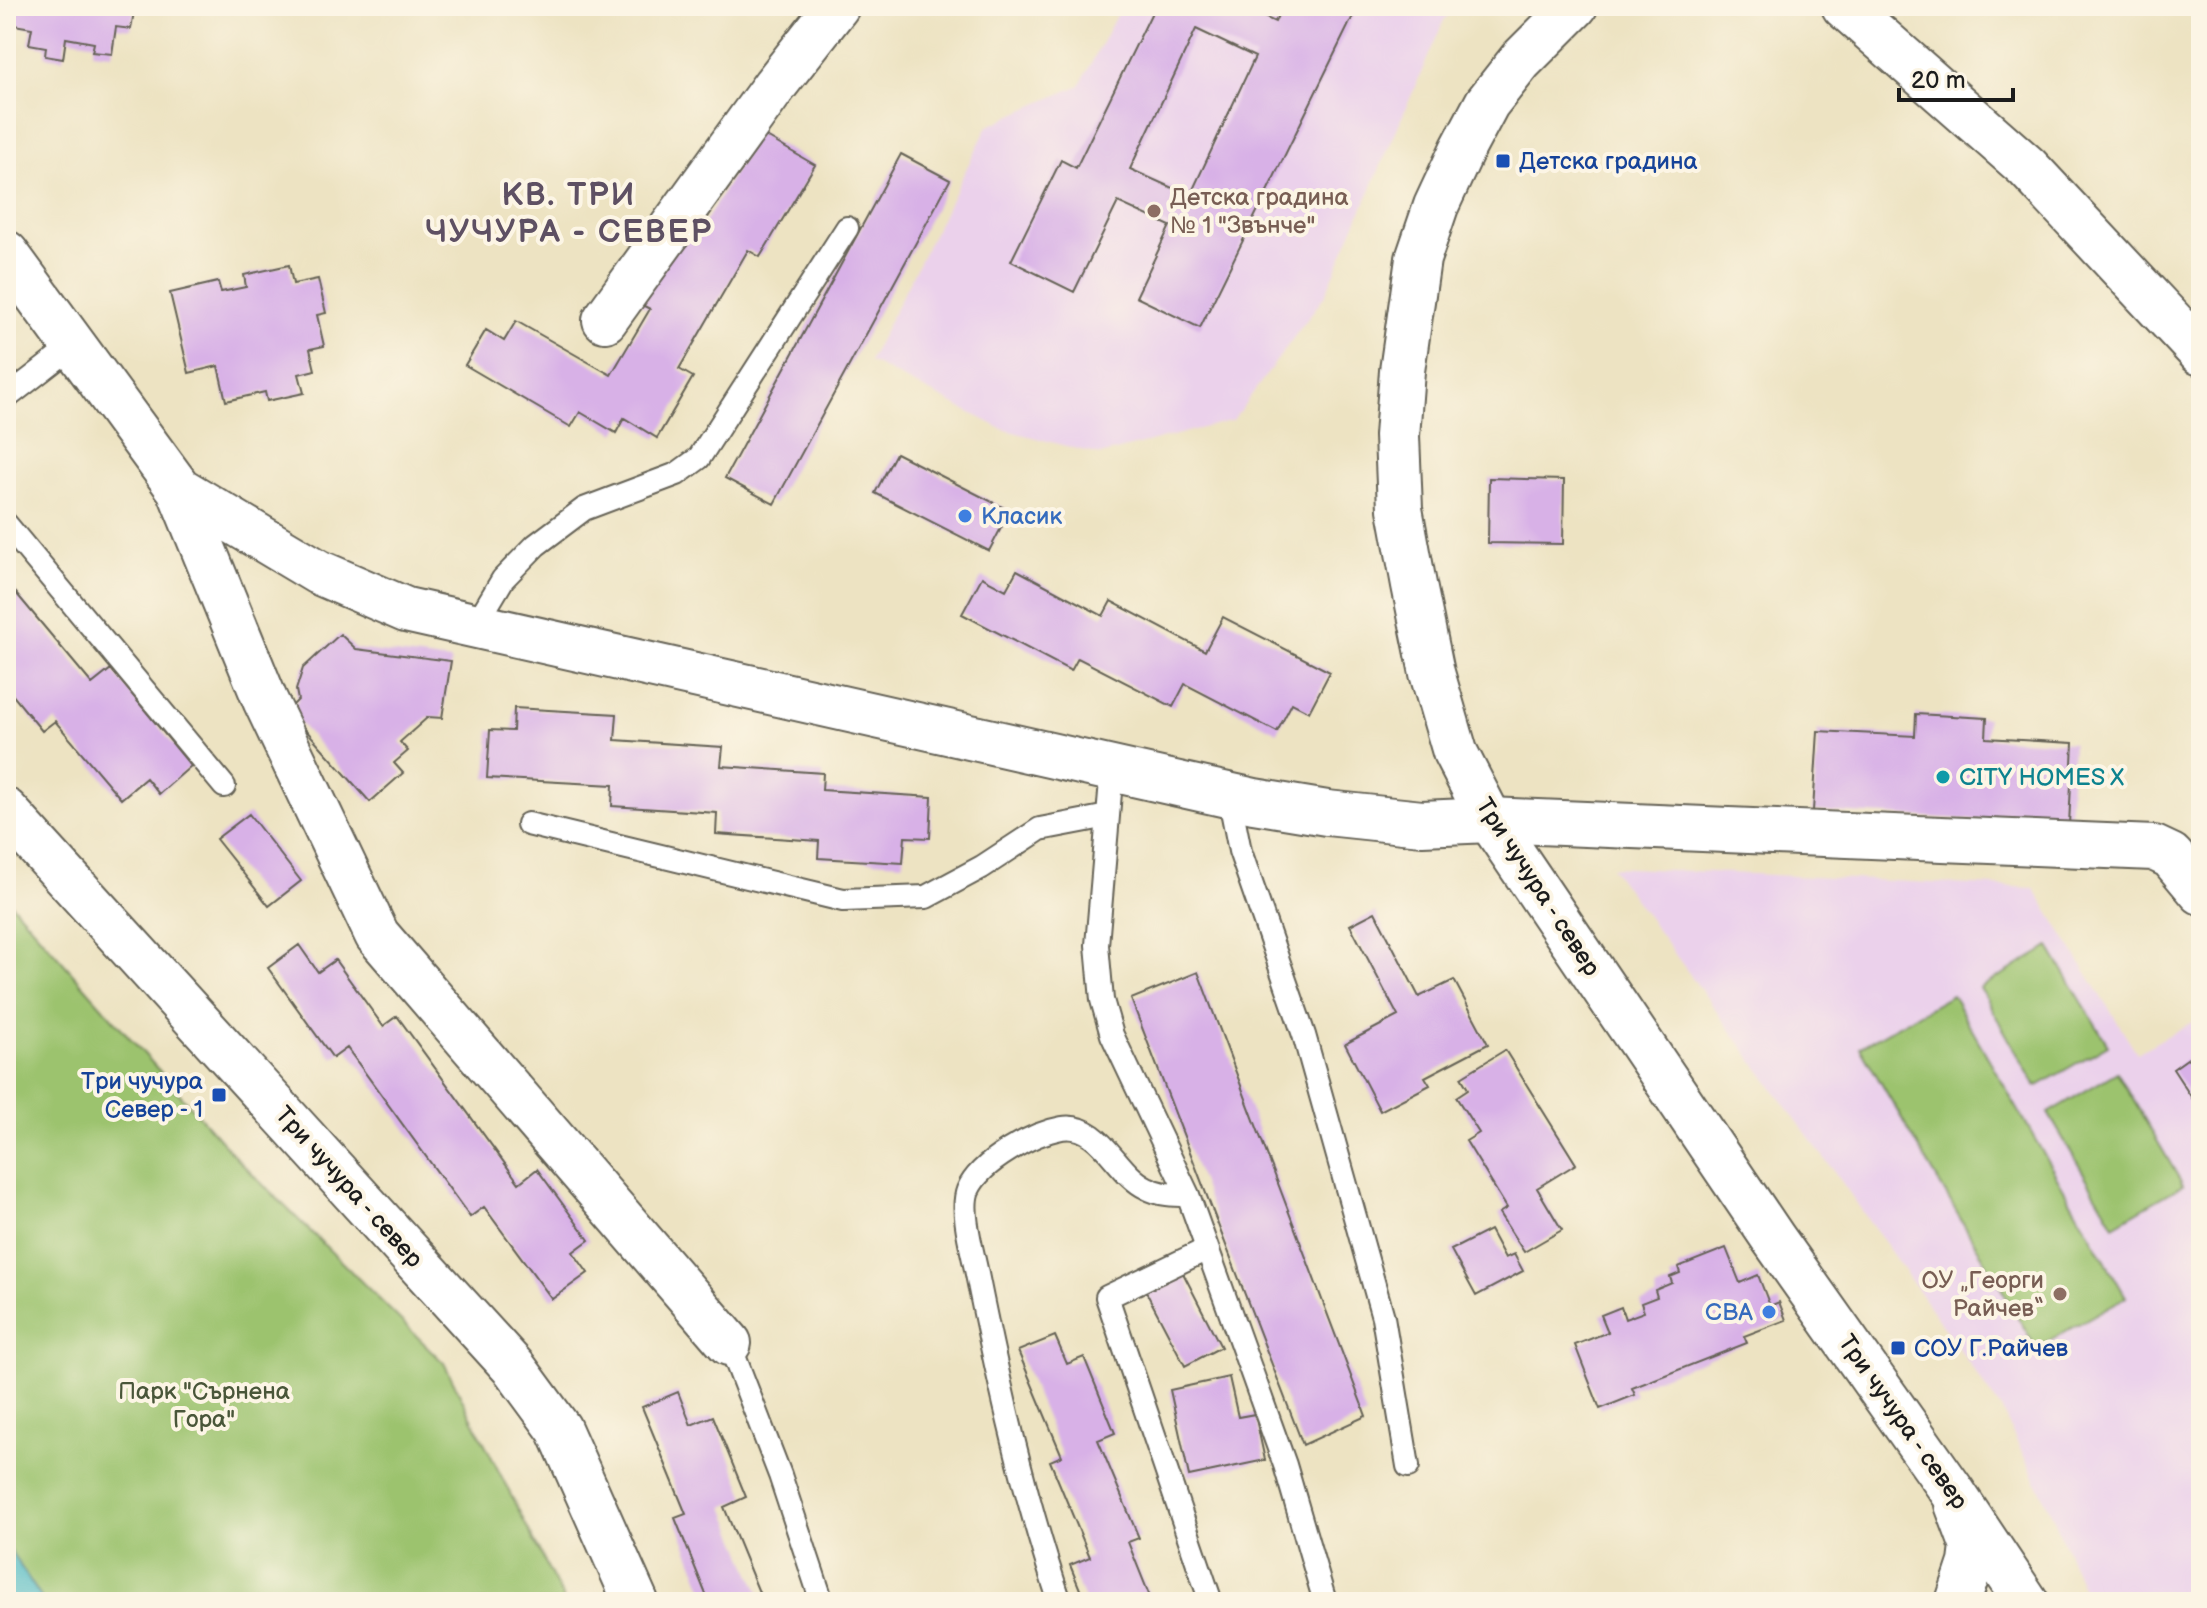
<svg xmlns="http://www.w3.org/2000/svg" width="2207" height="1608" viewBox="0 0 2207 1608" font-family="'Balsamiq Sans',sans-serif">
<rect width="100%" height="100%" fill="#fcf5e5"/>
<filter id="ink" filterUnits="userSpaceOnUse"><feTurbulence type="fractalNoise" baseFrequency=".0125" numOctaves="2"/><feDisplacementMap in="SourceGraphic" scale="16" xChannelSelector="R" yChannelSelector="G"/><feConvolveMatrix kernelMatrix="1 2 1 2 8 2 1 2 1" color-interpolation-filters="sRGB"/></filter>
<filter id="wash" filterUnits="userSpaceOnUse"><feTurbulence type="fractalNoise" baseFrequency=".006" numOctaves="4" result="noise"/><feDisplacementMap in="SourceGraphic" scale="32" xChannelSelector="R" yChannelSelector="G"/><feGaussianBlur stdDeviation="1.8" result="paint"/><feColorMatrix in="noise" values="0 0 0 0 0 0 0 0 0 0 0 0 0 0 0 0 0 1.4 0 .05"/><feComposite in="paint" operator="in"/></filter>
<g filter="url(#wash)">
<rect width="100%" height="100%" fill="#ede3c2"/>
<path fill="#ebd1eb" d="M1121,6H1459L1444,20L1325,295L1233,420L1100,455L1002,429L869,361L988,126L1080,85Z
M1611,867L2034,888L2137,1053L2201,1017V1602H2088L2050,1510L2001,1409L1839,1178Z"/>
<path fill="#9cc36e" stroke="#5c7045" stroke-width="2" d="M6,898L240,1162L444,1363L565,1602H6Z
M2049,947L2108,1045L2036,1087L1980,988Z
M1952,995L2126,1297L2036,1348L1860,1047Z
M2117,1072L2183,1185L2114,1225L2048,1113Z"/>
<path fill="#4bb9c4" stroke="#346a70" stroke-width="2" d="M6,1544L44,1602H6Z"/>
<g id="blocks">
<path fill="#d8b1e7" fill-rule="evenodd" d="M17,6H135L131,29L116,27L112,54L92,52L94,43L66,38L63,59L45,56L46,47L29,44L32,28L14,25Z
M1155,6H1240L1275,22L1282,6H1358L1200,328L1136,297L1170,226L1118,202L1074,292L1011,261L1061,160L1076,168ZM1196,29L1255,57L1190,196L1130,169Z
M758,132L815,165L760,257L748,250L679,369L693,377L657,438L624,418L616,433L580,412L571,427L465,365L486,330L504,341L516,321L611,375L650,309L640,304L691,217L704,224Z
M901,154L950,180L774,504L725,478Z
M289,265L293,284L318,279L326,313L317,315L324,346L310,349L315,370L299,374L304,393L267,401L265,392L226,401L218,366L189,373L170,293L218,282L221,292L246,287L244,275Z
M896,453L1010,511L989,551L875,493Z
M1489,478L1564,480L1563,544L1488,543Z
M1017,570L1103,616L1111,601L1205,651L1223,617L1330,672L1309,712L1292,703L1277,732L1185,684L1173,707L1078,658L1071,671L962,614L982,577L1006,590Z
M6,581L92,684L111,669L191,766L159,794L146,778L121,799L55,721L42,731L6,687Z
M340,634L356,649L451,661L442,718L428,717L400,742L408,751L394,763L403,773L370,802L288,710L298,700L296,690L303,668Z
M514,708L617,714L615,740L723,747L721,766L823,773L822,790L932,797L930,838L905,837L903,863L818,858L819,841L716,834L717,813L612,806L613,785L487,778L490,730L513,731Z
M1916,714L1987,718L1986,738L2073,743L2069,825L1813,811L1818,731L1915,736Z
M249,814L301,881L269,906L216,839Z
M1375,912L1419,997L1454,980L1488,1044L1425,1077L1430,1085L1380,1111L1345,1044L1398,1016L1350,925Z
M299,945L318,972L335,960L383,1026L397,1016L519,1183L537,1169L589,1240L573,1252L588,1273L552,1299L484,1207L470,1217L347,1048L333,1058L268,968Z
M1198,972L1366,1416L1303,1445L1131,999Z
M2201,1049V1112L2173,1069Z
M1505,1050L1576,1164L1537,1188L1562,1230L1524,1252L1499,1213L1507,1208L1466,1141L1479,1133L1456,1097L1468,1089L1461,1077Z
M1490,1230L1505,1258L1514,1254L1523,1271L1476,1296L1451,1250Z
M1726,1248L1740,1283L1758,1275L1770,1306L1779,1302L1786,1320L1744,1336L1747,1343L1632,1388L1635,1395L1600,1409L1575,1345L1608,1332L1601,1315L1621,1307L1625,1319L1644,1312L1641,1303L1657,1297L1655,1290L1672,1283L1670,1277L1680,1273L1678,1267Z
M1181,1269L1221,1347L1185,1366L1144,1288Z
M1055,1336L1067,1364L1084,1357L1115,1433L1098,1440L1139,1538L1128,1542L1152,1602H1085L1070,1565L1090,1557L1050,1461L1062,1456L1018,1351Z
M1229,1377L1238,1417L1255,1414L1265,1460L1189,1476L1170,1390Z
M678,1392L691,1425L713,1416L746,1497L724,1507L763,1602H709L675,1518L686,1514L642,1407Z"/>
</g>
</g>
<g filter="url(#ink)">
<use href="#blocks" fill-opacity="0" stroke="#656256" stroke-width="2"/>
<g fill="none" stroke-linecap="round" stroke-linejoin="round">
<g stroke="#656256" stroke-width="26">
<path id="service" d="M6,398L73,346
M6,524L224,786
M475,626L503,579L536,545L584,509L677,474L699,458L847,228
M1112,769L1097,945L1102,1000L1112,1035L1188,1195
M1229,795L1240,851L1304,1035L1383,1317L1408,1466
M528,824L843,900L926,897L982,867L1040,829L1108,816
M1207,1249L1107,1297L1211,1602
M729,1343L780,1475L822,1602
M1060,1602C1024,1496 999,1384 977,1274C973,1253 960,1210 968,1190C980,1162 1033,1133 1062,1128C1101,1122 1116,1174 1147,1188C1160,1195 1174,1195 1188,1195L1285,1465L1325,1602"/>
</g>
<g stroke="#656256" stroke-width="48">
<path id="minor" d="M6,253L179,489L318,572L406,610L1254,801L1327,813L1422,823L1490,820L2154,848L2171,856L2201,892
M605,320L775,85L837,6
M179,489L265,700L377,935L729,1343
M6,811L515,1369L559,1429L636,1602
M1957,1504L1973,1547L1971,1563L1958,1602"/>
</g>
<g stroke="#656256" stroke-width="48">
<path id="tertiary" d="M1575,6L1520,61L1487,103L1462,150L1436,206L1418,259L1402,371L1397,436L1400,509L1414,585L1432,673L1455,752L1490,820L1773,1238L1952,1491L2026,1602
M1844,6L2027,167L2201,353"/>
</g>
<use href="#service" stroke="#fff" stroke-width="22"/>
<use href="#minor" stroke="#fff" stroke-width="44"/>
<use href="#tertiary" stroke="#fff" stroke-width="44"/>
</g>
</g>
<g fill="#1a4fb4" stroke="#fcf5e5" stroke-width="3">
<rect x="1495" y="153" width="16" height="16" rx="4"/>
<rect x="211" y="1087" width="16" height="16" rx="4"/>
<rect x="1890" y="1340" width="16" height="16" rx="4"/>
</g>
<g fill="#8d6e63" stroke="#fcf5e5" stroke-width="3">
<circle cx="1154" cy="211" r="8"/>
<circle cx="2060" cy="1294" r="8"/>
</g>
<g fill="#3f7fe0" stroke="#fcf5e5" stroke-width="3">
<circle cx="965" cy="516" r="8"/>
<circle cx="1769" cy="1312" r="8"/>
</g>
<circle fill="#0f9aa8" stroke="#fcf5e5" stroke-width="3" cx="1943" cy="777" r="8"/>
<g text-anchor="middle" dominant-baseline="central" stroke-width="8" stroke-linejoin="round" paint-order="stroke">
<g font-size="24" fill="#164399" stroke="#fcf5e5" text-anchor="start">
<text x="1519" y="161">Детска градина</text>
<text x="203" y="1081" text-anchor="end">Три чучура<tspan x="203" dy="28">Север - 1</tspan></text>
<text x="1914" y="1348">СОУ Г.Райчев</text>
</g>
<g font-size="24" fill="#785e54" stroke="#fcf5e5" text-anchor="start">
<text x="1170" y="197">Детска градина<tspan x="1170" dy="28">№ 1 "Звънче"</tspan></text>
<text x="2044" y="1280" text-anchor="end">ОУ „Георги<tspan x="2044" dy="28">Райчев“</tspan></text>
</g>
<g font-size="24" fill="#366cbe" stroke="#fcf5e5" text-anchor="start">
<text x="981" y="516">Класик</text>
<text x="1753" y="1312" text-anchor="end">CBA</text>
</g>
<g font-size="24" fill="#0d838f" stroke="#fcf5e5" text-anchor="start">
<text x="1959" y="777">CITY HOMES X</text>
</g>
<g font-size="24" fill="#1c1c1c" stroke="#fcf5e5">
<text transform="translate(1538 887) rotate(57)">Три чучура - север</text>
<text transform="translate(349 1187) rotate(48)">Три чучура - север</text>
<text transform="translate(1903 1422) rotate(55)">Три чучура - север</text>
</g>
<g font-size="24" fill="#495639" stroke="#fcf5e5">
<text x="204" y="1391">Парк "Сърнена<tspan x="204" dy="28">Гора"</tspan></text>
</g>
<g font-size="32" font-weight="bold" letter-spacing="2" fill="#5e5063" stroke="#fcf5e5">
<text x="569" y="195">КВ. ТРИ<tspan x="569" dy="37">ЧУЧУРА - СЕВЕР</tspan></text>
</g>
</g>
<rect width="2207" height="1608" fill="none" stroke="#fcf5e5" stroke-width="32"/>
<path d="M1899 88v12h114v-12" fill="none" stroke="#1c1c1c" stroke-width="4"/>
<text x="1911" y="88" font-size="24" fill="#1c1c1c" stroke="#fcf5e5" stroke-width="6" paint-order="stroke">20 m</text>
</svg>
